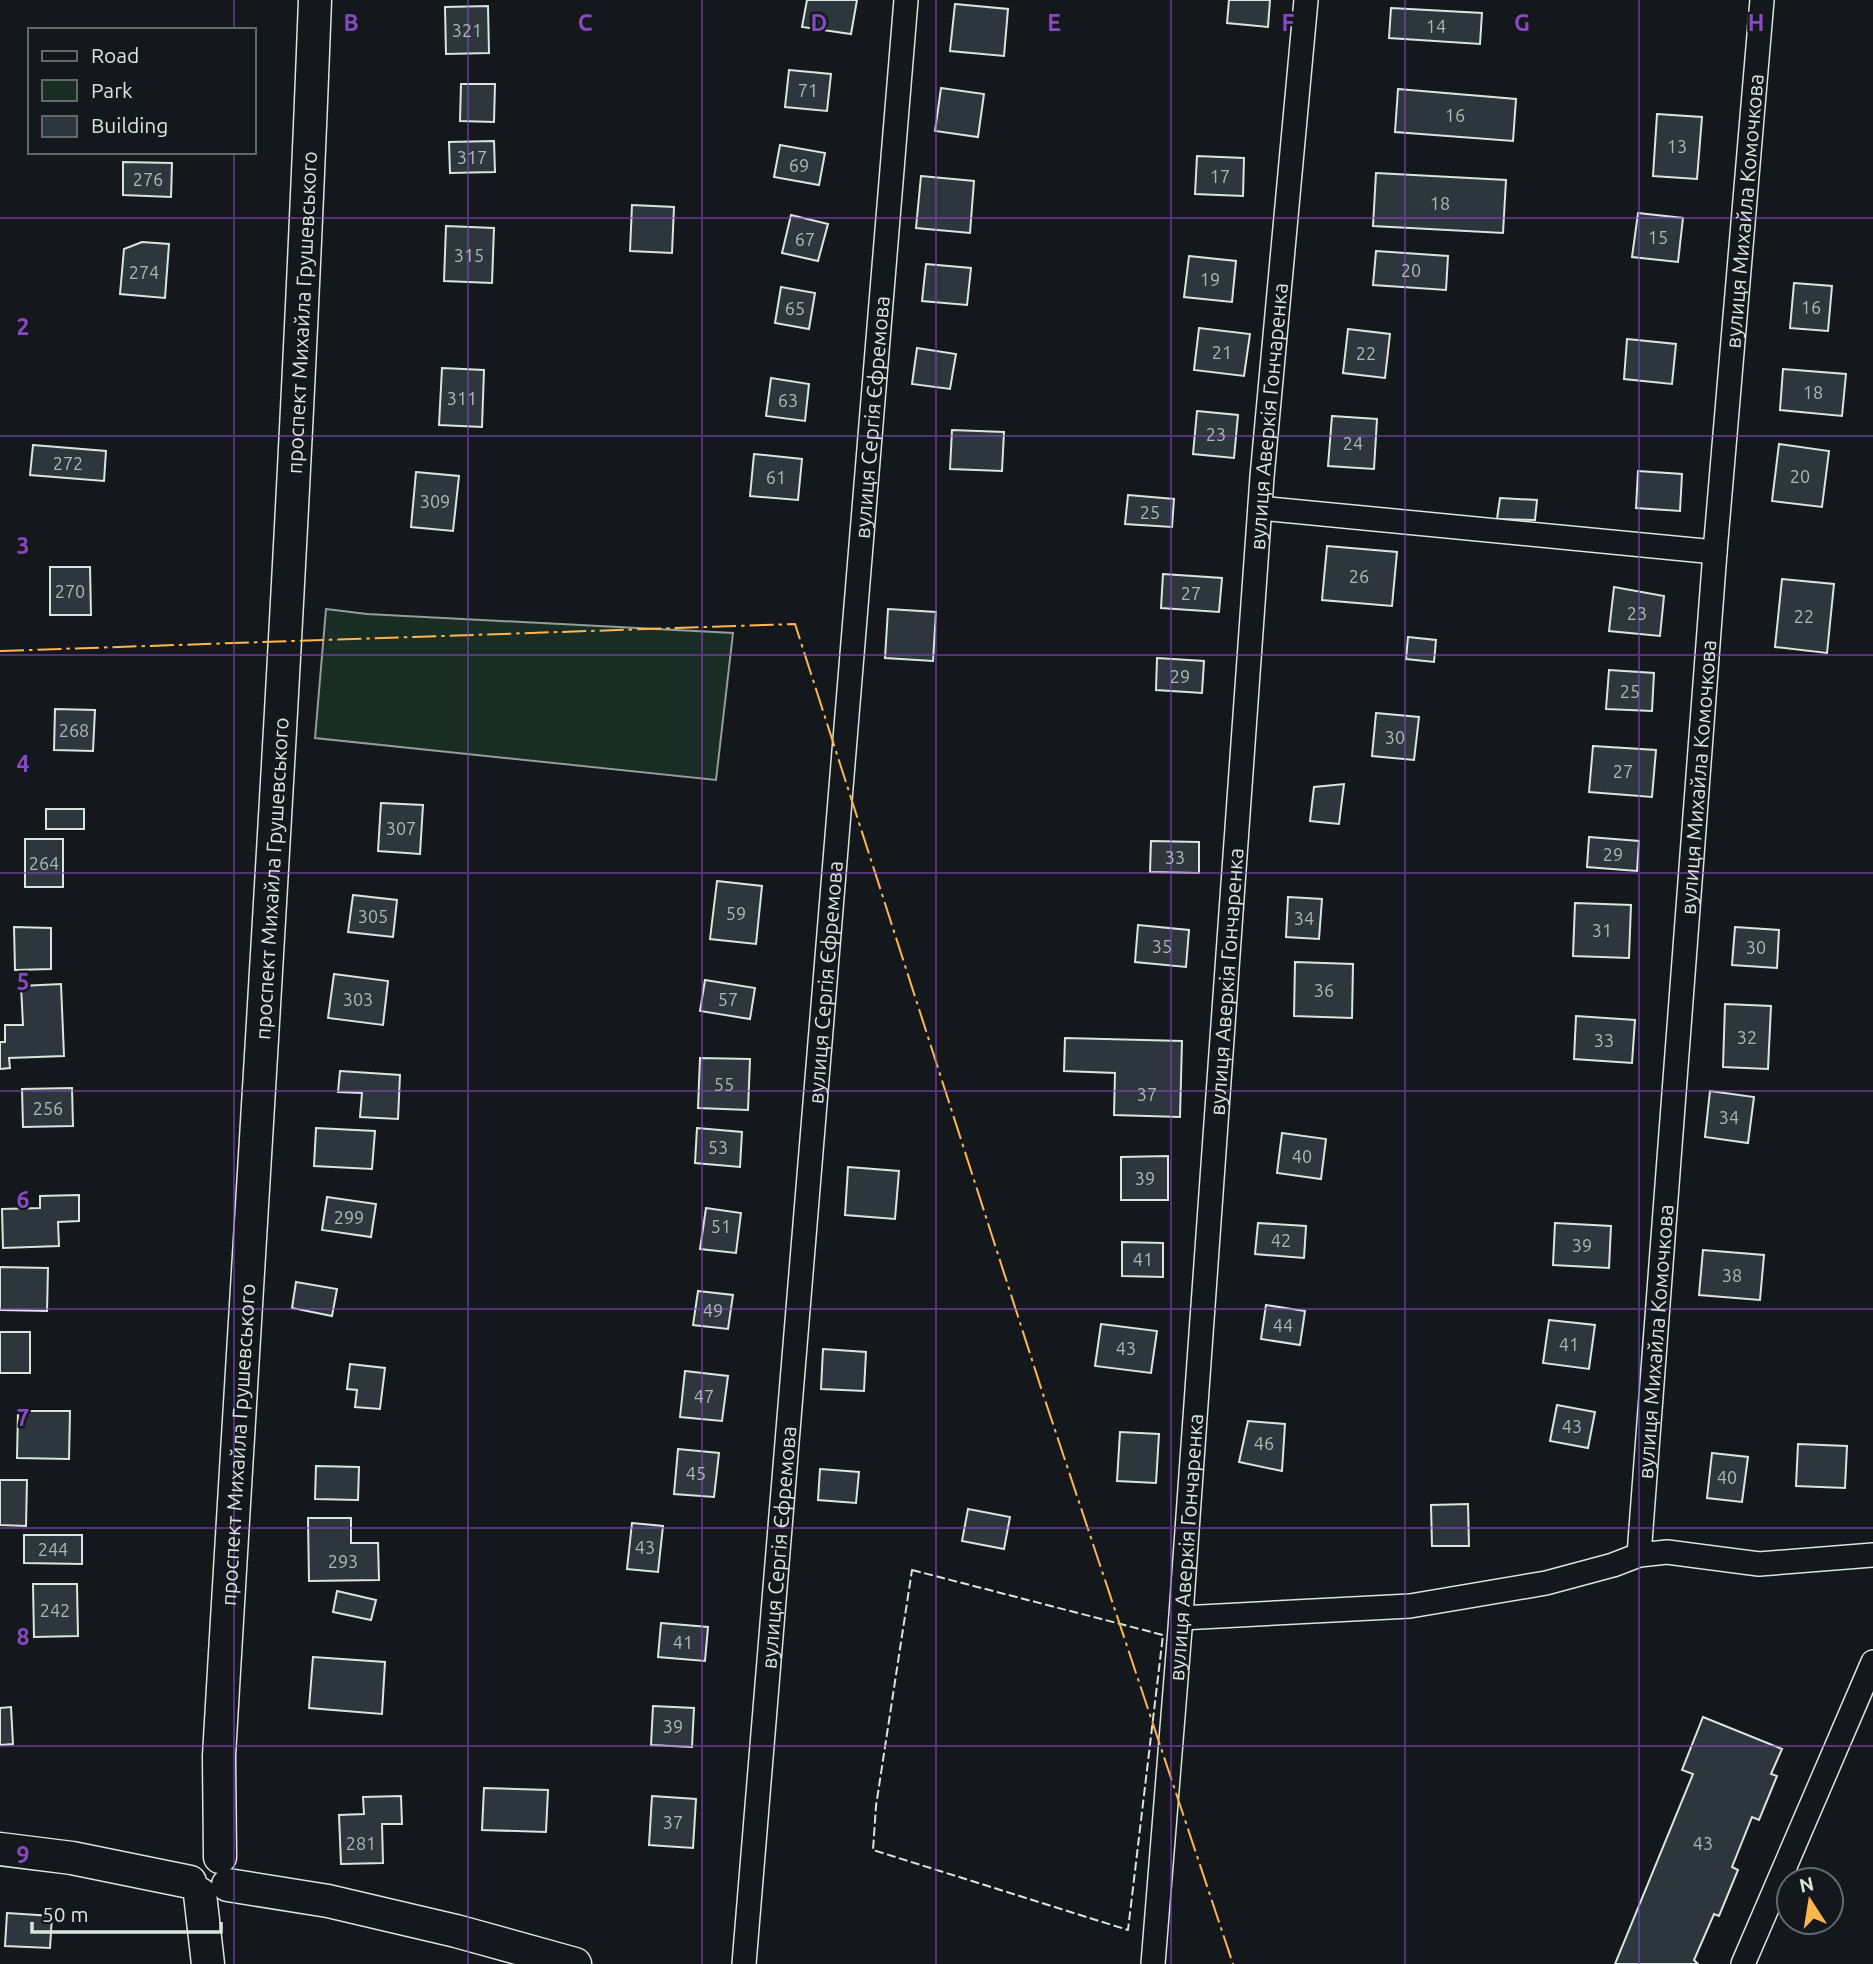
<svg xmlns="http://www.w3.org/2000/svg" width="1873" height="1964" viewBox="0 0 1873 1964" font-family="Ubuntu,sans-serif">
<rect width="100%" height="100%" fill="#14181c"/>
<path fill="#1a2d24" stroke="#939e99" stroke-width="2" d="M326,609L367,614L733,633L716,780L315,738Z"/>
<path fill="#2c363c" stroke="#d8e6dc" stroke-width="2" d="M807,0H857L851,34L802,27Z
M1229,0H1270L1268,27L1227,23Z
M955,4L1008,9L1004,56L950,51Z
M488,6L489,53L446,54L445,7Z
M1391,8L1482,13L1480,44L1389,38Z
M789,70L831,74L827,111L785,107Z
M461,84H495L494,122L460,121Z
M941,88L984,94L978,137L935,131Z
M1398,89L1516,99L1513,141L1395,132Z
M1657,114L1702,117L1697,179L1653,176Z
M494,141L495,172L450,173L449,142Z
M780,145L825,153L819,185L774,177Z
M1197,156L1244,158L1243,196L1195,194Z
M123,162L172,163L171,197L123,195Z
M1376,173L1506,180L1503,233L1373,226Z
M921,176L974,181L970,233L916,228Z
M632,205L674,207L672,253L630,251Z
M1638,213L1683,218L1678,262L1632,257Z
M791,215L828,224L818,261L782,253Z
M446,226L494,228L492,283L444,281Z
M142,242L169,244L165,298L120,294L124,249Z
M1376,251L1448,256L1446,290L1373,285Z
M1189,256L1236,261L1232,302L1184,297Z
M926,264L971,268L967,305L922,301Z
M1794,283L1832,286L1828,331L1790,328Z
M781,287L815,293L809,329L775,323Z
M1199,328L1250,334L1244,376L1194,370Z
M1348,329L1390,334L1385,378L1343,373Z
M1627,339L1676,344L1672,384L1624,379Z
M917,348L956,354L950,389L912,384Z
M442,368L484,370L482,427L439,425Z
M1783,369L1846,374L1842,416L1780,410Z
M771,378L809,384L805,421L766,416Z
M1197,411L1238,415L1234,458L1193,454Z
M1332,416L1377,419L1374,469L1328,466Z
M952,430L1004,432L1002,471L950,469Z
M1779,444L1829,451L1822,507L1772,501Z
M33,445L106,451L104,481L30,475Z
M754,454L802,459L798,500L750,496Z
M1638,471L1682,474L1680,511L1636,508Z
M416,472L459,476L453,531L411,527Z
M1128,495L1174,499L1172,527L1125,524Z
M1500,498L1537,500L1535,520L1497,519Z
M1327,546L1397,552L1392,606L1322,600Z
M50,567H90L91,615H50Z
M1163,574L1222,578L1219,612L1161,608Z
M1782,579L1834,584L1827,653L1775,647Z
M1614,587L1664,596L1660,636L1609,631Z
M888,609L936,612L933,661L885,658Z
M1408,637L1436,640L1434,662L1406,659Z
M1157,658L1204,661L1202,693L1156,690Z
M1609,670L1654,673L1652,711L1606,709Z
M55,709L95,710L93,751L54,750Z
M1376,713L1419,717L1414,760L1372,756Z
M1593,746L1656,750L1652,797L1589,792Z
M1344,784L1339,824L1310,821L1314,787Z
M381,803L423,805L420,854L378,851Z
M46,809H84V829H46Z
M1589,837L1639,841L1637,871L1587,867Z
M25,839H63V887H25Z
M1151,841L1199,842V873L1150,872Z
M717,881L762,886L756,944L710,939Z
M353,895L397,900L393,937L348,932Z
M1288,897L1322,899L1319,939L1286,937Z
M1575,903L1631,905L1629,958L1573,956Z
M1138,925L1189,930L1186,967L1135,962Z
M14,927L51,928V969L15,970Z
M1735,927L1779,930L1777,968L1732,965Z
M1295,962L1353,964L1352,1018L1294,1016Z
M334,974L388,981L383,1025L328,1018Z
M705,980L755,988L750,1019L700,1011Z
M61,984L64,1056L9,1058L10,1068L0,1069V1042H5V1025H23L21,986Z
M1725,1004L1771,1006L1768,1069L1723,1067Z
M1576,1016L1635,1020L1632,1063L1574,1059Z
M1065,1038L1182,1041L1180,1117L1114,1115L1115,1073L1064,1071Z
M700,1058L750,1059L748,1110L698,1108Z
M340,1071L400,1075L398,1119L360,1117L362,1093L338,1092Z
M72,1088L73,1126L23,1127L22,1089Z
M1710,1091L1754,1097L1748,1143L1705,1137Z
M316,1128L375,1131L372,1169L314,1166Z
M697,1128L742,1132L740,1167L695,1163Z
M1282,1133L1326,1139L1321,1179L1277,1173Z
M1168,1156V1200H1121V1157Z
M848,1167L899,1171L895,1219L845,1215Z
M79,1195V1221L58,1222L59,1246L3,1248L2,1209L40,1208V1196Z
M327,1197L376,1204L371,1237L322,1230Z
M706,1208L741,1213L736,1253L700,1249Z
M1258,1223L1306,1226L1304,1258L1255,1254Z
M1555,1223L1611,1226L1609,1268L1553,1265Z
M1122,1242L1163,1243V1277L1122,1276Z
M1703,1250L1764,1255L1760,1300L1699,1295Z
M0,1267L48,1268L47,1311L0,1310Z
M296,1282L337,1289L332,1316L292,1308Z
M698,1291L733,1295L728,1329L693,1325Z
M1266,1305L1305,1311L1300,1345L1261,1339Z
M1549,1320L1595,1325L1589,1369L1543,1363Z
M1101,1324L1157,1331L1151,1373L1095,1366Z
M0,1332H30V1373H0Z
M823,1349L866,1352L864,1391L821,1389Z
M350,1364L385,1368L380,1409L355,1407L357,1390L347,1389Z
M685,1371L728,1376L722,1421L680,1417Z
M1557,1405L1595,1412L1588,1448L1550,1441Z
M18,1411H70L69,1459L17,1458Z
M1248,1421L1285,1424L1282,1471L1239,1462Z
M1120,1432L1159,1434L1156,1483L1117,1481Z
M1798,1444L1847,1446L1845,1488L1796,1486Z
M678,1449L719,1453L714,1497L674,1494Z
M1712,1453L1748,1457L1742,1502L1707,1498Z
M316,1466L359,1467L358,1500L315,1499Z
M820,1469L859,1472L856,1503L818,1500Z
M0,1480H27L26,1526L0,1525Z
M1468,1504L1469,1546H1432L1431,1505Z
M968,1509L1010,1517L1004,1549L962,1541Z
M308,1518H351V1543H378L379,1580L309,1581Z
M632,1523L663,1526L658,1572L627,1569Z
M24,1535H82V1564L24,1563Z
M33,1584H77L78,1636L34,1637Z
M337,1591L376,1600L371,1620L333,1612Z
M661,1623L708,1627L705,1661L658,1657Z
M313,1657L385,1662L382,1714L309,1708Z
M653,1706L694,1708L692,1747L651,1745Z
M11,1707L13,1744L0,1745V1708Z
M1703,1717L1782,1749L1771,1774L1777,1776L1759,1820L1752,1817L1732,1867L1738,1870L1719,1916L1714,1914L1694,1960L1698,1964H1615L1693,1774L1682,1770Z
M484,1788L548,1790L546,1832L482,1830Z
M401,1796L402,1824H382L383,1863L341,1864L339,1815L364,1814L363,1797Z
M652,1796L696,1799L693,1848L649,1845Z
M7,1913L52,1916L50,1948L5,1946Z"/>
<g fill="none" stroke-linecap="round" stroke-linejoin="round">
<g stroke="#d8e6dc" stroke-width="26">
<g id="street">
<path d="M1260,508L1715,552"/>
<path id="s1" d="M1639,1555L1715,552L1762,0"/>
<path d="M1181,1618L1410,1606L1546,1583L1613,1565L1639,1555L1667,1552L1759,1564L1873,1555"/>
<path id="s2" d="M744,1964L906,0"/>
<path id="s3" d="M1153,1964L1180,1629L1262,477L1306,0"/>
<path d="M1743,1964L1873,1662"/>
</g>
</g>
<g stroke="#d8e6dc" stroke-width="35">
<g id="secondary">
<path d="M0,1849L72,1858L190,1882"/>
<path id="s4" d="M220,1857L219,1756C253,1171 293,586 315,0"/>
<path d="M228,1885L328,1901L456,1931L575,1964"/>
<path d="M200,1894L208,1964"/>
</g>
</g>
<use href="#street" stroke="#14181c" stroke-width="23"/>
<use href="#secondary" stroke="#14181c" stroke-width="32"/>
<path stroke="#d8e6dc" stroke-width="2" stroke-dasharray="9 3.5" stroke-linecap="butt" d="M912,1570L1163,1635L1128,1930L873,1850L876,1806Z"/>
<path stroke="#ffb74d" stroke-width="2" stroke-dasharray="24 5 3.5 5" stroke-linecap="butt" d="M0,651L795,624L1042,1391L1233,1964"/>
</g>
<path fill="none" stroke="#8948c3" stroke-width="2" stroke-opacity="0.55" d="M234,0V30M468,0V1964M702,0V1964M936,0V1964M1171,0V1964M1405,0V1964M1639,0V1964M234,152V1964M0,218H1873M0,436H1873M0,655H1873M0,873H1873M0,1091H1873M0,1309H1873M0,1528H1873M0,1746H1873"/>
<g text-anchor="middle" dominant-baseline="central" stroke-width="5" stroke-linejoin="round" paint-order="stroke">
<g font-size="18" fill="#adbab4">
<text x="1436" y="26">14</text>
<text x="467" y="30">321</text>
<text x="808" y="90">71</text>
<text x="1455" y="115">16</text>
<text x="1677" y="146">13</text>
<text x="472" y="157">317</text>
<text x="799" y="165">69</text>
<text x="1220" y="176">17</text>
<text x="148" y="179">276</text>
<text x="1440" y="203">18</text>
<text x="1658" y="237">15</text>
<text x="805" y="239">67</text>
<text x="469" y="255">315</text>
<text x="1411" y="270">20</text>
<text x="144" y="272">274</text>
<text x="1210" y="279">19</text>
<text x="1811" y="307">16</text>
<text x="795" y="308">65</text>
<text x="1222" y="352">21</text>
<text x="1366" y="353">22</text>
<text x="1813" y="392">18</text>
<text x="462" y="398">311</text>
<text x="788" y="400">63</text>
<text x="1216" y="434">23</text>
<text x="1353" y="443">24</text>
<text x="68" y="463">272</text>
<text x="1800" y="476">20</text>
<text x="776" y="477">61</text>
<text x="435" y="501">309</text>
<text x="1150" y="512">25</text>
<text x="1359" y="576">26</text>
<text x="70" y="591">270</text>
<text x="1191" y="593">27</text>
<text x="1637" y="613">23</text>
<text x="1804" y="616">22</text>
<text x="1180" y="676">29</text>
<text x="1630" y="691">25</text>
<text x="74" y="730">268</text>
<text x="1395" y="737">30</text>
<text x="1623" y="771">27</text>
<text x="401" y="828">307</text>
<text x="1613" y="854">29</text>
<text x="1175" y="857">33</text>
<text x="44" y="863">264</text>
<text x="736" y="913">59</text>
<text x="373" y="916">305</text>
<text x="1304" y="918">34</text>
<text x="1602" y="930">31</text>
<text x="1162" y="946">35</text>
<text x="1756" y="947">30</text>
<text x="1324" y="990">36</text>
<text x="358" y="999">303</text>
<text x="728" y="999">57</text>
<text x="1747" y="1037">32</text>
<text x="1604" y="1040">33</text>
<text x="724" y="1084">55</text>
<text x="1147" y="1094">37</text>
<text x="48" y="1108">256</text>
<text x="1729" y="1117">34</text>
<text x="718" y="1147">53</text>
<text x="1302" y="1156">40</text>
<text x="1145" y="1178">39</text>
<text x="349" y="1217">299</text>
<text x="721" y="1226">51</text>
<text x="1281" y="1240">42</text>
<text x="1582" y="1245">39</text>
<text x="1143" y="1259">41</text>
<text x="1732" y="1275">38</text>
<text x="713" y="1310">49</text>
<text x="1283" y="1325">44</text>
<text x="1569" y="1344">41</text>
<text x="1126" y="1348">43</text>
<text x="704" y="1396">47</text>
<text x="1572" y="1426">43</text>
<text x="1264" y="1443">46</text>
<text x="696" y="1473">45</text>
<text x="1727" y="1477">40</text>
<text x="645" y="1547">43</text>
<text x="53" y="1549">244</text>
<text x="343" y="1561">293</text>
<text x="55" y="1610">242</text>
<text x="683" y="1642">41</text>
<text x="673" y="1726">39</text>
<text x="673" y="1822">37</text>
<text x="361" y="1843">281</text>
<text x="1703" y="1843">43</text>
</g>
<g font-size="21" fill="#d8e6dc" stroke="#14181c">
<text stroke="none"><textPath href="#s1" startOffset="1348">вулиця Михайла Комочкова</textPath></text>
<text stroke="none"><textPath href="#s4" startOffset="1547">проспект Михайла Грушевського</textPath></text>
<text stroke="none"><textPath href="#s3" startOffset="1552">вулиця Аверкія Гончаренка</textPath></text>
<text stroke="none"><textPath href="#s2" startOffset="1552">вулиця Сергія Єфремова</textPath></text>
<text stroke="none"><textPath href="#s1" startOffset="780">вулиця Михайла Комочкова</textPath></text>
<text stroke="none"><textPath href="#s4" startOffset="980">проспект Михайла Грушевського</textPath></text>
<text stroke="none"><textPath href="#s2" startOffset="985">вулиця Сергія Єфремова</textPath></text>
<text stroke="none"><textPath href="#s3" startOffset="985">вулиця Аверкія Гончаренка</textPath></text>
<text stroke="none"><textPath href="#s1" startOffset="214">вулиця Михайла Комочкова</textPath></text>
<text stroke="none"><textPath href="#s4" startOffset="413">проспект Михайла Грушевського</textPath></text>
<text stroke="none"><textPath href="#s2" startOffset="418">вулиця Сергія Єфремова</textPath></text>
<text stroke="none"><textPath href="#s3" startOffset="418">вулиця Аверкія Гончаренка</textPath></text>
</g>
</g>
<g font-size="23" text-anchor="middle" font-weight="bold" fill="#8948c3" stroke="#14181c" stroke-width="5" stroke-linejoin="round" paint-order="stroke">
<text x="351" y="31">B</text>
<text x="585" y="31">C</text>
<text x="819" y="31">D</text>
<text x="1054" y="31">E</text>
<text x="1288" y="31">F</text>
<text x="1522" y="31">G</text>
<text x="1756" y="31">H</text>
<text x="23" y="335">2</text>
<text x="23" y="554">3</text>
<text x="23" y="772">4</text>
<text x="23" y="990">5</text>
<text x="23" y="1208">6</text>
<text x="23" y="1426">7</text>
<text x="23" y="1645">8</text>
<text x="23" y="1863">9</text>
</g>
<rect x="28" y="28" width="228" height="126" fill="#14181c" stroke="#626a69" stroke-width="2"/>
<rect x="42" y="51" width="35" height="10" fill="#14181c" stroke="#626a69" stroke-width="2"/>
<text x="91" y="63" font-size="21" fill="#d8e6dc">Road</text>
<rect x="42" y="80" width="35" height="21" fill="#1a2d24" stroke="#626a69" stroke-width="2"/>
<text x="91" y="98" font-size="21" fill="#d8e6dc">Park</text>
<rect x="42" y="116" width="35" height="21" fill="#2c363c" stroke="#626a69" stroke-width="2"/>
<text x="91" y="133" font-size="21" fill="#d8e6dc">Building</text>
<g transform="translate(1810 1901) rotate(348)"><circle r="33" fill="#14181c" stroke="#626a69" stroke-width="2"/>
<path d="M0-5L12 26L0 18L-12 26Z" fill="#ffb74d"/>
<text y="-10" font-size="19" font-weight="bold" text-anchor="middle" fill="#d8e6dc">N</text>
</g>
<path d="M32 1922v10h189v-10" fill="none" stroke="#d8e6dc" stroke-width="3.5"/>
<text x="42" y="1922" font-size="21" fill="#d8e6dc" stroke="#14181c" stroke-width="5" paint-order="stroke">50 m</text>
</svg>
